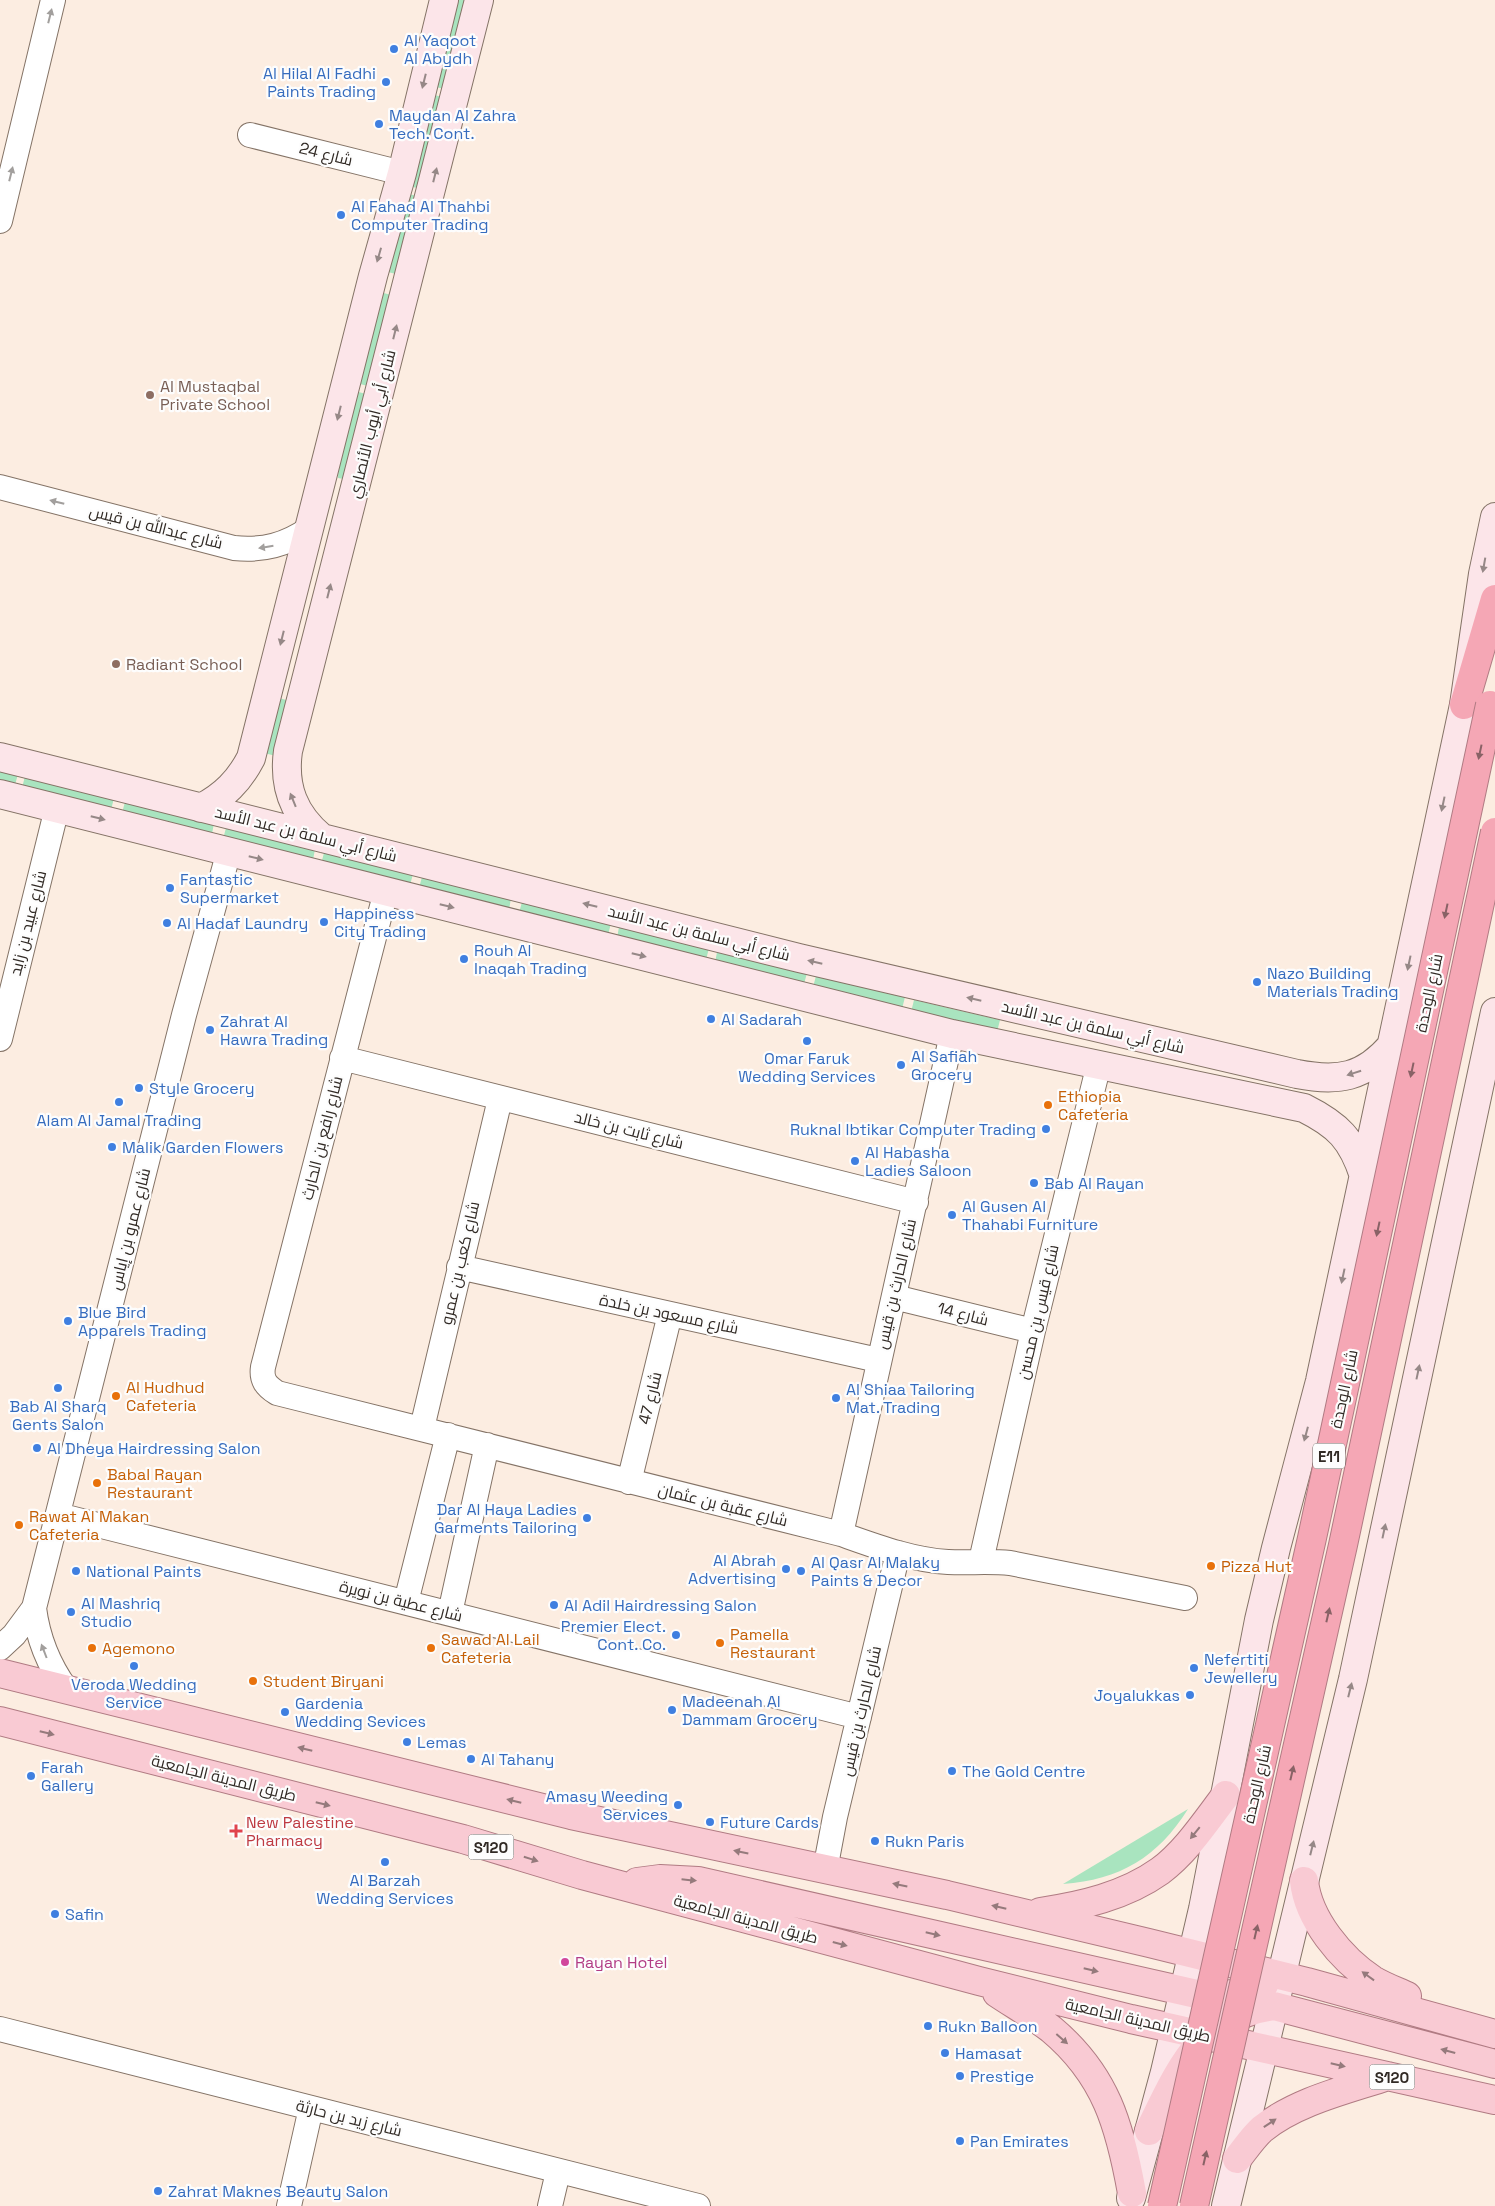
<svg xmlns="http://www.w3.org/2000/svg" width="1495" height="2206" viewBox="0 0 1495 2206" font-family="'Space Grotesk',Cairo,sans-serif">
<rect width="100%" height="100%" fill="#fcede1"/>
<path fill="#a9e4bf" d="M455,0H467L444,89L432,86Z
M431,94L442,97L418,188L407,186Z
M405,193L417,196L396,274L384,271Z
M380,292L391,295L368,386L356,383Z
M355,391L366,394L344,479L338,478L339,457Z
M279,698L290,701L276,756L264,753Z
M0,770L18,774L15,785L0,781Z
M25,776L114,798L111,810L22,788Z
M125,802L214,823L212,834L122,813Z
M226,828L315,849L313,860L223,839Z
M324,853L413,874L410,885L321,864Z
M422,877L511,898L509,910L419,888Z
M522,902L611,923L608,935L519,913Z
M619,927L709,948L706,960L617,938Z
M717,952L807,973L804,984L715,963Z
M816,976L905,997L902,1009L813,987Z
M914,1000L1000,1020L997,1032L911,1012Z
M1188,1809C1158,1857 1120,1880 1063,1884Z"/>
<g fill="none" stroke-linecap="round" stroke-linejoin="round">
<g stroke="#847366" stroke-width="26">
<path id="street" d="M250,135L402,173
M0,221L53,0
M0,487L234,548C263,551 286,545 310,528
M386,891L263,1367C261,1380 266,1386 277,1393L841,1534C875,1546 912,1560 948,1562C969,1563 989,1561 1010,1563L1185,1598
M0,1039L57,808
M342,1058L916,1202
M459,1267L878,1360
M894,1297L1033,1331
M422,1428L500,1099
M629,1482L670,1314
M58,1515L859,1717
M841,1534L952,1034
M981,1561L1033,1331L1099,1064
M406,1602L448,1435
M34,1608C38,1639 48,1664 66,1689
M450,1613L487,1445
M0,1648L14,1635L34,1608L184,1015L229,851
M825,1870L835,1817L898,1553
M0,2029L698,2206
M289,2206L311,2108
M550,2206L558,2172"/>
</g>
<g stroke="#847366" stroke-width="30">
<path id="secondary" d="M0,757L799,958L1297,1074C1338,1082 1364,1078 1392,1045
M0,794L952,1034L1304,1108C1338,1125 1352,1139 1364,1176
M201,808C224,796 239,781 251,758L373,276L402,173L444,0
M322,838C294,815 283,787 288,751L479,0
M1131,2198L1165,2072L1203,1909L1259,1620L1276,1548L1320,1381L1464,705L1483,574L1495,517
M1226,2206L1353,1679L1495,1012"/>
</g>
<g stroke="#b07b83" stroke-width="30">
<path id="primary" d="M0,1673L571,1815L947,1895L1149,1943L1307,1982L1495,2034
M0,1721L463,1839L582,1875L979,1981L1131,2019L1495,2100
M1304,1881C1308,1919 1341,1959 1373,1980C1383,1986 1396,1991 1407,1996
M637,1882L660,1879L698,1881L1201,1995L1235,1994L1264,1985
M1040,1912C1081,1906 1125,1896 1160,1871C1186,1852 1206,1821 1226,1795
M997,1993C1015,2005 1034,2016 1051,2029C1106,2075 1120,2126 1132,2193
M1149,2131C1179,2071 1199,2016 1274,2006L1495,2064
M1237,2159C1245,2149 1253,2137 1262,2129C1297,2101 1346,2090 1388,2076"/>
</g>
<g stroke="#b07b83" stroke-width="30">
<path id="highway" d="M1464,705L1495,599"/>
</g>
<use href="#street" stroke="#fff" stroke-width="24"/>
<use href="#secondary" stroke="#fce5e9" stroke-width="28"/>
<use href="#primary" stroke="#f9cad3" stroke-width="28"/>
<use href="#highway" stroke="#f5a7b5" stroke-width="28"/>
<g stroke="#b07b83" stroke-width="30" stroke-linecap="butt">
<path id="highway-bridge" d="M1162,2206L1312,1538L1490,705
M1194,2206L1343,1545L1495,832"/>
</g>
<use href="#highway-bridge" stroke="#f5a7b5" stroke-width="28"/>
</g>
<defs><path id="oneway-solid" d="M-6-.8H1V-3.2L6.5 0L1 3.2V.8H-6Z" transform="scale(1.25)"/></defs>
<g fill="#a29f9d">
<use href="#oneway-solid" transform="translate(50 16) rotate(-76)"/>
<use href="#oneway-solid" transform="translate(11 174) rotate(-76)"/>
<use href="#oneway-solid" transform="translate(57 502) rotate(-166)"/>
<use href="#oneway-solid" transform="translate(266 547) rotate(171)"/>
<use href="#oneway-solid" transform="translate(44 1651) rotate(-111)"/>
</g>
<g fill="#968887">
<use href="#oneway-solid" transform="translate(424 81) rotate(104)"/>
<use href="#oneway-solid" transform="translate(435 175) rotate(-76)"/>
<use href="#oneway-solid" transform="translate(379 255) rotate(106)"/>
<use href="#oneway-solid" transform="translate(395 332) rotate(-76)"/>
<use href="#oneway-solid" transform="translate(339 413) rotate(104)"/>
<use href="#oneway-solid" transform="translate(1484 565) rotate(100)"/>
<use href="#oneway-solid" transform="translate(329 591) rotate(-76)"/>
<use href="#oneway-solid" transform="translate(282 638) rotate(104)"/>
<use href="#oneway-solid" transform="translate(293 800) rotate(-112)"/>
<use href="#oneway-solid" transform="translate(1443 804) rotate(102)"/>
<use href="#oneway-solid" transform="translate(98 818) rotate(14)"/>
<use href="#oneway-solid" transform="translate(256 858) rotate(14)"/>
<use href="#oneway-solid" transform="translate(590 905) rotate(-166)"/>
<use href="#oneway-solid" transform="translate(447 906) rotate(14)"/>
<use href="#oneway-solid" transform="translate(639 955) rotate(14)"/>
<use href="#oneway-solid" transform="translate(815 962) rotate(-167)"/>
<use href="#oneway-solid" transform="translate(1409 963) rotate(102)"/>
<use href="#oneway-solid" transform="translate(974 999) rotate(-167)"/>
<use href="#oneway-solid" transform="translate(1354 1073) rotate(162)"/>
<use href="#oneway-solid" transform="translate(1343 1276) rotate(102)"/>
<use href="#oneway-solid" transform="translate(1418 1372) rotate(-78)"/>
<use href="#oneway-solid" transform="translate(1306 1434) rotate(105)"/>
<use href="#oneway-solid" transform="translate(1384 1531) rotate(-78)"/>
<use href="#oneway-solid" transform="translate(1350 1690) rotate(-76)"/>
<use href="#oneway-solid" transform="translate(1312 1848) rotate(-76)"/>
</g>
<g fill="#896266">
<use href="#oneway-solid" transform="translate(1480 752) rotate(102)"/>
<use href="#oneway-solid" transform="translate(1446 911) rotate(102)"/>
<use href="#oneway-solid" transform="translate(1412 1070) rotate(102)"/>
<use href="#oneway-solid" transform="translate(1378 1229) rotate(102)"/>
<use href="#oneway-solid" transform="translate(1328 1615) rotate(-77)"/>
<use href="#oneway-solid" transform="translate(1292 1773) rotate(-77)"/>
<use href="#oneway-solid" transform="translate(1256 1932) rotate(-77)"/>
<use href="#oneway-solid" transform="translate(1205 2158) rotate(-77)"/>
</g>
<g fill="#957a7c">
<use href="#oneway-solid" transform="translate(47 1733) rotate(14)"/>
<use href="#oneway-solid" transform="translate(305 1749) rotate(-166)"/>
<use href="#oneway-solid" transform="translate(514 1801) rotate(-166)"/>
<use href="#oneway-solid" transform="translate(323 1804) rotate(14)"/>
<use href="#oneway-solid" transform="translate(1195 1833) rotate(129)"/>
<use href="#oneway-solid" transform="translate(741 1852) rotate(-168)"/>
<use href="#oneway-solid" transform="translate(531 1859) rotate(17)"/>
<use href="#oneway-solid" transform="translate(689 1880) rotate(6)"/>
<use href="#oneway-solid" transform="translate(900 1885) rotate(-168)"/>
<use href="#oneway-solid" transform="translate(999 1907) rotate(-167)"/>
<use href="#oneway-solid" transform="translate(933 1934) rotate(13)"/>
<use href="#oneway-solid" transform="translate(840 1944) rotate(15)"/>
<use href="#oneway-solid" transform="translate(1091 1970) rotate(13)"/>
<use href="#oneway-solid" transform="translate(1368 1976) rotate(-144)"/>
<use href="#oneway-solid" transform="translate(1062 2039) rotate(41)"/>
<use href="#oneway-solid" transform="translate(1448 2051) rotate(-165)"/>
<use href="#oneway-solid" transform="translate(1338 2065) rotate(13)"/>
<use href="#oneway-solid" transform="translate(1270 2123) rotate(-34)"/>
</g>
<g fill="#3f7fe0" stroke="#fdfdfd" stroke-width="2">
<circle cx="394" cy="49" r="5"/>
<circle cx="386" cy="82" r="5"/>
<circle cx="379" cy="124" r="5"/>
<circle cx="341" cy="215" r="5"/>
<circle cx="170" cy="888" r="5"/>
<circle cx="324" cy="922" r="5"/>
<circle cx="167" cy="923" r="5"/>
<circle cx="464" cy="959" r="5"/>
<circle cx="1257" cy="982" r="5"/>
<circle cx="711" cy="1019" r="5"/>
<circle cx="210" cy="1030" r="5"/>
<circle cx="807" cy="1041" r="5"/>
<circle cx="901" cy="1065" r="5"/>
<circle cx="139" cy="1088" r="5"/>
<circle cx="119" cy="1102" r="5"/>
<circle cx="1046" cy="1129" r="5"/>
<circle cx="112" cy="1147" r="5"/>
<circle cx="855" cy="1161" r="5"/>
<circle cx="1034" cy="1183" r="5"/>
<circle cx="952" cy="1215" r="5"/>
<circle cx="68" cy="1321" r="5"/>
<circle cx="58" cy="1388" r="5"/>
<circle cx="836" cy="1398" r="5"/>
<circle cx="37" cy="1448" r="5"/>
<circle cx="587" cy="1518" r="5"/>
<circle cx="786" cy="1569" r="5"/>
<circle cx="76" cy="1571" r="5"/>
<circle cx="801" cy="1571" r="5"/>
<circle cx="554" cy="1605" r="5"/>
<circle cx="71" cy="1612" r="5"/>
<circle cx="676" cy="1635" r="5"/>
<circle cx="134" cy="1666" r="5"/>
<circle cx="1194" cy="1668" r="5"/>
<circle cx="1190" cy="1695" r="5"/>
<circle cx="672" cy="1710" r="5"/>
<circle cx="285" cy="1712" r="5"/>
<circle cx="407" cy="1742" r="5"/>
<circle cx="471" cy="1759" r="5"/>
<circle cx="952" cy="1771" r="5"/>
<circle cx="31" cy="1776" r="5"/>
<circle cx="678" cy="1805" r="5"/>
<circle cx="710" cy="1822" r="5"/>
<circle cx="875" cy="1841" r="5"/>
<circle cx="385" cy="1862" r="5"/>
<circle cx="55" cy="1914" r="5"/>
<circle cx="928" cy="2026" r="5"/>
<circle cx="945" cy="2053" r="5"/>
<circle cx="960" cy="2076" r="5"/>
<circle cx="960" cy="2141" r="5"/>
<circle cx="158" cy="2191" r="5"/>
</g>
<g fill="#8d6e63" stroke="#fdfdfd" stroke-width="2">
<circle cx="150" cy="395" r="5"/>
<circle cx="116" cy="664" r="5"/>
</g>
<g fill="#e8710a" stroke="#fdfdfd" stroke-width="2">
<circle cx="1048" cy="1105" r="5"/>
<circle cx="116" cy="1396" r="5"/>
<circle cx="97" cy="1483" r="5"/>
<circle cx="19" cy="1525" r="5"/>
<circle cx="1211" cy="1566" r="5"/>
<circle cx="720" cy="1643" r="5"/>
<circle cx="92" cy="1648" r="5"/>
<circle cx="431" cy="1648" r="5"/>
<circle cx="253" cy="1681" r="5"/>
</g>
<path fill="#e0444e" stroke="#fdfdfd" stroke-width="2" d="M233.5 1823.5h5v5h5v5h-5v5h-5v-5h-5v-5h5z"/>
<circle fill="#d1479c" stroke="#fdfdfd" stroke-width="2" cx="565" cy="1962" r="5"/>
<g text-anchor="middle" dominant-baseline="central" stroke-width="4.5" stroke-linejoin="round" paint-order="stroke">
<g fill="#fdfdfd" stroke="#6e6966" stroke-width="1">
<rect x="1313" y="1443.5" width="32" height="25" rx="4"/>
<rect x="468.5" y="1834.5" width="45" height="25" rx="4"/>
<rect x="1369.5" y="2064.5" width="45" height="25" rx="4"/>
</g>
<g font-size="15" font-weight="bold" fill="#312a25">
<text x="1329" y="1456">E11</text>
<text x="491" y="1847">S120</text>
<text x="1392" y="2077">S120</text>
</g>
<g font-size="16" fill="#366cbe" stroke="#fdfdfd" text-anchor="start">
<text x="404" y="40">Al Yaqoot<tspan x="404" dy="18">Al Abydh</tspan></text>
<text x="376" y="73" text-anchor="end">Al Hilal Al Fadhi<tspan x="376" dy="18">Paints Trading</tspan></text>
<text x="389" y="115">Maydan Al Zahra<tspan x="389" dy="18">Tech. Cont.</tspan></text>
<text x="351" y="206">Al Fahad Al Thahbi<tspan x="351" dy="18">Computer Trading</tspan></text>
<text x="180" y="879">Fantastic<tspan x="180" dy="18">Supermarket</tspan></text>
<text x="334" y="913">Happiness<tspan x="334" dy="18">City Trading</tspan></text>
<text x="177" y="923">Al Hadaf Laundry</text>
<text x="474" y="950">Rouh Al<tspan x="474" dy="18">Inaqah Trading</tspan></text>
<text x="1267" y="973">Nazo Building<tspan x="1267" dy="18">Materials Trading</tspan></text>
<text x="721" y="1019">Al Sadarah</text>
<text x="220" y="1021">Zahrat Al<tspan x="220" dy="18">Hawra Trading</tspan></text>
<text x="911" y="1056">Al Safiah<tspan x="911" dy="18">Grocery</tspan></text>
<text x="807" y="1058" text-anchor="middle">Omar Faruk<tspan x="807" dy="18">Wedding Services</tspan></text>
<text x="149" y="1088">Style Grocery</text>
<text x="119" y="1120" text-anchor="middle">Alam Al Jamal Trading</text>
<text x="1036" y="1129" text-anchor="end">Ruknal Ibtikar Computer Trading</text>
<text x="122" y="1147">Malik Garden Flowers</text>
<text x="865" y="1152">Al Habasha<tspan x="865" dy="18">Ladies Saloon</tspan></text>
<text x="1044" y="1183">Bab Al Rayan</text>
<text x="962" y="1206">Al Gusen Al<tspan x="962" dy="18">Thahabi Furniture</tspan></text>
<text x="78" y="1312">Blue Bird<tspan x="78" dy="18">Apparels Trading</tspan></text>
<text x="846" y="1389">Al Shiaa Tailoring<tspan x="846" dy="18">Mat. Trading</tspan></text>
<text x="58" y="1406" text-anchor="middle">Bab Al Sharq<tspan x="58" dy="18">Gents Salon</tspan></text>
<text x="47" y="1448">Al Dheya Hairdressing Salon</text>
<text x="577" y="1509" text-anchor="end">Dar Al Haya Ladies<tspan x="577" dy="18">Garments Tailoring</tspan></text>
<text x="776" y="1560" text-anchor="end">Al Abrah<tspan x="776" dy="18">Advertising</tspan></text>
<text x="811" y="1562">Al Qasr Al Malaky<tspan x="811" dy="18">Paints &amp; Decor</tspan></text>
<text x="86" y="1571">National Paints</text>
<text x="81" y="1603">Al Mashriq<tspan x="81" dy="18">Studio</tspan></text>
<text x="564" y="1605">Al Adil Hairdressing Salon</text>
<text x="666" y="1626" text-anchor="end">Premier Elect.<tspan x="666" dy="18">Cont. Co.</tspan></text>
<text x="1204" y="1659">Nefertiti<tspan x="1204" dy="18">Jewellery</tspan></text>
<text x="134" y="1684" text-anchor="middle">Veroda Wedding<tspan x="134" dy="18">Service</tspan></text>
<text x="1180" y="1695" text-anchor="end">Joyalukkas</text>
<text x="682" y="1701">Madeenah Al<tspan x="682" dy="18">Dammam Grocery</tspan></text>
<text x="295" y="1703">Gardenia<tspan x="295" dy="18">Wedding Sevices</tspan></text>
<text x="417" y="1742">Lemas</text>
<text x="481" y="1759">Al Tahany</text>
<text x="41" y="1767">Farah<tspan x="41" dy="18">Gallery</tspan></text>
<text x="962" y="1771">The Gold Centre</text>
<text x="668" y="1796" text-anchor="end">Amasy Weeding<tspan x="668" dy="18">Services</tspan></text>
<text x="720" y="1822">Future Cards</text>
<text x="885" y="1841">Rukn Paris</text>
<text x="385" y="1880" text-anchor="middle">Al Barzah<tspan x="385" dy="18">Wedding Services</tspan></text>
<text x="65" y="1914">Safin</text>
<text x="938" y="2026">Rukn Balloon</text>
<text x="955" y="2053">Hamasat</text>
<text x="970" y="2076">Prestige</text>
<text x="970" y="2141">Pan Emirates</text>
<text x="168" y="2191">Zahrat Maknes Beauty Salon</text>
</g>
<g font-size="16" fill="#312a25" stroke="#fdfdfd">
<text transform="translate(326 154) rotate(14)">شارع 24</text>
<text transform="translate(372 424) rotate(-76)">شارع أبي أيوب الأنصاري</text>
<text transform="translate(156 527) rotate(14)">شارع عبدالله بن قيس</text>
<text transform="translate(306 834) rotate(14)">شارع أبي سلمة بن عبد الأسد</text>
<text transform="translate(28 923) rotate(-76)">شارع عبيد بن زايد</text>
<text transform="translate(699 933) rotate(14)">شارع أبي سلمة بن عبد الأسد</text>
<text transform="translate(1429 993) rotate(-78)">شارع الوحدة</text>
<text transform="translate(1093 1027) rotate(13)">شارع أبي سلمة بن عبد الأسد</text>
<text transform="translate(629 1130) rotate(14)">شارع ثابت بن خالد</text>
<text transform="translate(322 1138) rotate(-76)">شارع رافع بن الحارث</text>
<text transform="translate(130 1229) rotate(-76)">شارع عمرو بن إياس</text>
<text transform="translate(460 1263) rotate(-77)">شارع كعب بن عمرو</text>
<text transform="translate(896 1284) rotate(-77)">شارع الحارث بن قيس</text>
<text transform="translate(1038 1312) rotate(-77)">شارع قيس بن محسن</text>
<text transform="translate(669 1314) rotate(12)">شارع مسعود بن خلدة</text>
<text transform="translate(963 1314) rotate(14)">شارع 14</text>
<text transform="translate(1344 1389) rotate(-78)">شارع الوحدة</text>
<text transform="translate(650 1398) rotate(-76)">شارع 47</text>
<text transform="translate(723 1505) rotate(14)">شارع عقبة بن عثمان</text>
<text transform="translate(401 1601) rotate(14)">شارع عطية بن نويرة</text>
<text transform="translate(861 1711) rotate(-77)">شارع الحارث بن قيس</text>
<text transform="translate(224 1778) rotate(14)">طريق المدينة الجامعية</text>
<text transform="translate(1257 1784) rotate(-77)">شارع الوحدة</text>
<text transform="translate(746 1919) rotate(15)">طريق المدينة الجامعية</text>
<text transform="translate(1138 2020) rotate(13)">طريق المدينة الجامعية</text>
<text transform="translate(349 2118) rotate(14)">شارع زيد بن حارثة</text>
</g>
<g font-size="16" fill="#785e54" stroke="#fdfdfd" text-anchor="start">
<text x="160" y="386">Al Mustaqbal<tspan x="160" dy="18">Private School</tspan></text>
<text x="126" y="664">Radiant School</text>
</g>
<g font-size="16" fill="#c56008" stroke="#fdfdfd" text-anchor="start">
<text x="1058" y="1096">Ethiopia<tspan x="1058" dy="18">Cafeteria</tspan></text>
<text x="126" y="1387">Al Hudhud<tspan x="126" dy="18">Cafeteria</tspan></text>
<text x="107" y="1474">Babal Rayan<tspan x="107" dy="18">Restaurant</tspan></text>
<text x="29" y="1516">Rawat Al Makan<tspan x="29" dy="18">Cafeteria</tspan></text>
<text x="1221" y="1566">Pizza Hut</text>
<text x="730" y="1634">Pamella<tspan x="730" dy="18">Restaurant</tspan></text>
<text x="441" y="1639">Sawad Al Lail<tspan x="441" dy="18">Cafeteria</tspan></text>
<text x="102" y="1648">Agemono</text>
<text x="263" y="1681">Student Biryani</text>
</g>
<g font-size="16" fill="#be3a42" stroke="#fdfdfd" text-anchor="start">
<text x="246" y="1822">New Palestine<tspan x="246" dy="18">Pharmacy</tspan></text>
</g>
<g font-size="16" fill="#b23c85" stroke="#fdfdfd" text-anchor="start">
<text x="575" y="1962">Rayan Hotel</text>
</g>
</g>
</svg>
